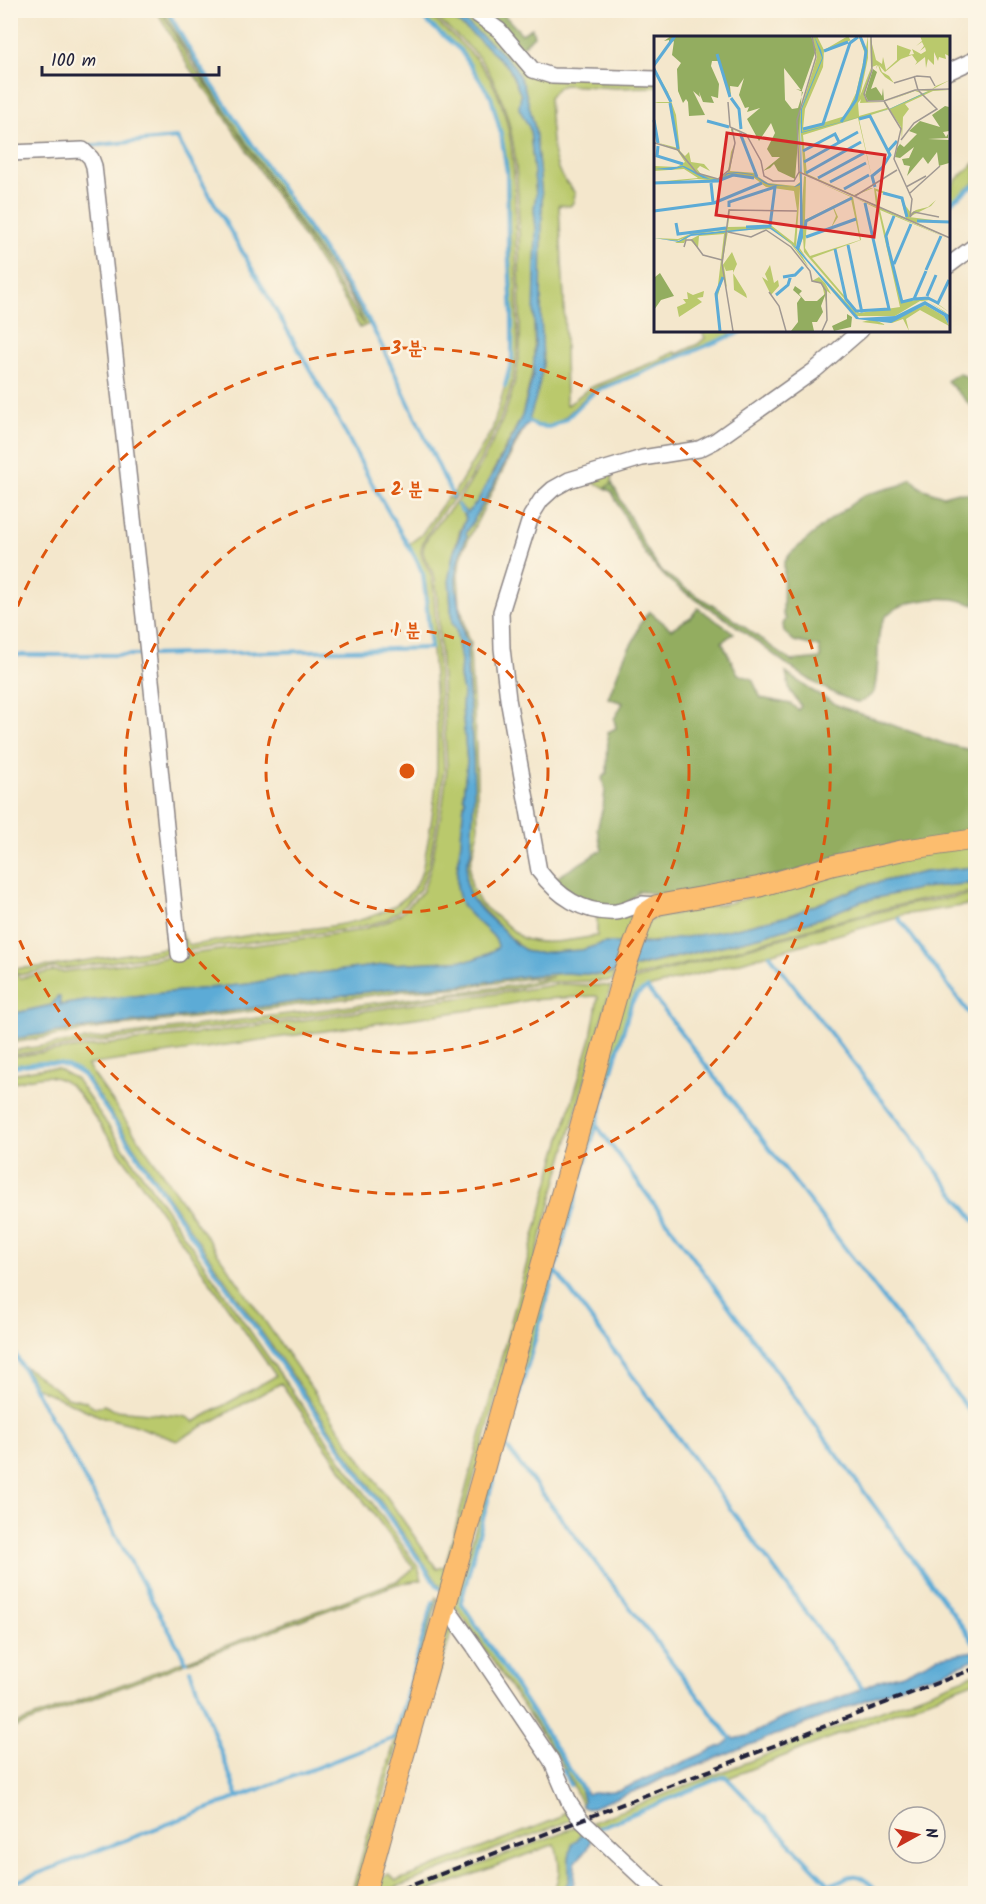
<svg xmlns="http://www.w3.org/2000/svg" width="986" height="1904" viewBox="0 0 986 1904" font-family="Kalam,'Poor Story',sans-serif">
<rect width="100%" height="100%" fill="#fcf5e5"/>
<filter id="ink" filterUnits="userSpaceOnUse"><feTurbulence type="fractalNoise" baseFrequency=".0167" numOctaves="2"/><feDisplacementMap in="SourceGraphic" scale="12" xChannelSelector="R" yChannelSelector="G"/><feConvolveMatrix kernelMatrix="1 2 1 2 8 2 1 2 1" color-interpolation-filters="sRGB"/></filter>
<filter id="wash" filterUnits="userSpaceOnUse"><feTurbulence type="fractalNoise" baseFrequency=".008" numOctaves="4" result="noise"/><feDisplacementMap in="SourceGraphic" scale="24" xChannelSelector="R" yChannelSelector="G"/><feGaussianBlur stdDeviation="1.35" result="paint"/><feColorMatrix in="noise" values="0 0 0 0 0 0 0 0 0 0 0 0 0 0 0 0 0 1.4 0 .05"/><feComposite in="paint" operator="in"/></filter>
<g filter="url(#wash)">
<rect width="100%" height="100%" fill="#f4e7cc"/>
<path fill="#bac96c" stroke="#6e7654" stroke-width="1.5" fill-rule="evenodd" d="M157,11H161L192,65L215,97L364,324C352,294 326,264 308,236C259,161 207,88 162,11H165L194,60L286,195L369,324L360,328L345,301L291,218L217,105L188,66Z
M418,11H426C443,29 465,44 481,65C518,113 515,188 516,245C517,279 517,312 518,346C514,399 490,446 462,491C458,496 453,500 449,504C441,513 421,539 421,551C421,560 429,568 432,577C433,582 434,589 434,595L444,768L440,803L429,865L420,889L398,912L385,920L356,928L183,951L180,932L188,944L193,945C217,941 241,936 265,933C312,928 407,927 422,871C430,834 437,795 437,757C438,701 431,646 427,590L423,572L409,544L421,535L448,497L452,499L454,497V493L492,430L513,359L508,172L502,134L491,97L461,49L427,21Z
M429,11H443L476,37L509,68L521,95L519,108L530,129L536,195L534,209L536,228L534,365L522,416L477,502L471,510L466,513L460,505L457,506L466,518L460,530L453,555L449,577L452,623L456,629L461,661L460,677L463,692L462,708L467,762L463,796L465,799C462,813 462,827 461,841C458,862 452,886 463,906C471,920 498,934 498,947L488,954L471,960L391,964L278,978L248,984L85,1001L60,1005L57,997L52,1005L11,1014L10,976L14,974L20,978L53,971L62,972L356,931L386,922L400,914L423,891L431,866L443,803L447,768L437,595C436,589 436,582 434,576C432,568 423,560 423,551C423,534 453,508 462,495C468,488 472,479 477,471C500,432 517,391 520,346C520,310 519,275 519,240C518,181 518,117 485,66C470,44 447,29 429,11Z
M452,11H468L532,71L656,81V87L616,88L564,85L557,88L549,98C551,122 550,154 561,175C565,182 572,187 575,194L573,203L570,206L559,205L564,298L566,404L568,405L589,388L649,364L675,352L677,354L698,344L705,338L701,330H728L731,335C706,345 682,354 657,364C650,367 644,371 637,374C623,380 606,383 593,391C574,404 555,441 529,420L543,365L541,316L542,198L535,129L524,86L514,66Z
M975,163V182L949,203C948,182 961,176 975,163Z
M524,428L464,548L460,562L458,574L460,606L464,620L467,637L471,643L470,652L476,747L478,831L470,865V877L472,888L481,904L522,938C544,947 574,939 597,936V912L642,906L623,943H604L582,950L537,953L528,952L521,948L473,900L468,891L466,880L467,864L471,852L473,757L467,650L455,581L458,559L466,533L486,499L519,435Z
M612,469V483L605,488L595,483L577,479Z
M975,844V867L925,872L866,885L788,916L728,930L674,940L638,943L645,924L655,918L733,902L866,865Z
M975,883V892C953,895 930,898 908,903C815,924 724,956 631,978L630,969L762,936L821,918L862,901L922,888Z
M975,894V904L901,915L897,918L648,988L635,995L631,1003L504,1445L500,1451L461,1602L580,1787L583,1800L582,1806L571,1781L558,1758L457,1608L453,1609L627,982L843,921L911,904Z
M171,947L177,952L62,969L53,968L20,975L14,972L11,973L10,969L51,966Z
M565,973L602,975L614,973L613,980L608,981L543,982L513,989L454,995L282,1020L112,1040L11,1055L10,1051L61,1043L516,985L553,977L531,978L468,987L403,991L237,1013L102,1028L11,1043V1039L84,1028L238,1010L387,989L463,985L525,976Z
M563,984L611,986L442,1592L440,1586L193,1234L85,1075C59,1056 40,1061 11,1066L10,1057C110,1043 210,1033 310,1019C376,1009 442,999 509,992C527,990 545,985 563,984ZM596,996L598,997L591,1038L556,1155L445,1566L437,1569L87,1065L505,1005L529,1000Z
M45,1068L58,1069L76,1079L284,1380L418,1567L422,1580L397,1584L189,1662L188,1660L399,1580L414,1568L363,1500L281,1383L177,1441L131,1424L99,1416L35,1387L24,1366L67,1397L85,1401L94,1407L104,1405L114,1410L182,1416L189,1418L194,1422L276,1376L77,1092C55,1068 38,1077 11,1083V1074Z
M436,1597L438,1599L357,1893L351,1894Z
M449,1624L463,1637L455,1632L451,1633L380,1878L389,1874L396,1881L559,1818L564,1813L566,1807L574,1819L381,1893L370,1894Z
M184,1661V1664L11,1729V1726Z
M975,1674V1681L728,1778L725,1775L599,1827L590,1823Z
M581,1825L584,1829L578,1839L575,1841L569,1858V1880L562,1893H552C562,1875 560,1864 555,1844L424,1893L405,1894Z"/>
<path fill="#93ad60" stroke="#5a684e" stroke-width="1.5" d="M477,11H514L503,14L522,34L532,28L534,36L518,51Z
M959,373L972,380H975V410L947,381Z
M911,478L921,488L943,496L958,492L975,495V605C968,603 960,600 953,599C934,597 889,602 882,623C878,631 879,641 878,650C878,664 877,678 874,692C870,696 866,701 859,702C852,702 844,697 838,695C795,675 766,647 729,621C705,604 678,591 658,570C640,551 629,523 616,500L612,492L605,488L612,483L646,548L659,569L686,589L724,612L791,661L821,658L819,647L794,641L784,632L783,624L786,619L783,614L784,563L790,554L826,523L864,495L901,485Z
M698,608L734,633L722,642L738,674L752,679L761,698L791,704L798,710L801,706L790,691L786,673L811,690L839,706L945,744L975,751V834L674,897L639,891C635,895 630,902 625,904C600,915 573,896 554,882L556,878L602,850L597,829L603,807L605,790L602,778L607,773L608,732L616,728L614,719L623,703L608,698L624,657L635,638L640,624L649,611L671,629L691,617Z"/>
<path fill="#5cabd6" stroke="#3f6688" stroke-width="1.5" d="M443,11H452L495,47L514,66L524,86L535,129L542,198L541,316L543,365L538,390L528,424L519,435L486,499L466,533L467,536C453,567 454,582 460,614C462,625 462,637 469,645L467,651V669L473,757L474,794L471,852L467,864L466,880L468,891L473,900L484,913L503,930L514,943L528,952L537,953L582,950L604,943L646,944L728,930L788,916L866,885L925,872L975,867V883L922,888L862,901L821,918L762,936L602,975L565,973L525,976L463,985L387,989L238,1010L84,1028L11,1039V1014L52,1005L57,997H60V1005L85,1001L248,984L278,978L391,964L471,960L488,954L498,947C498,933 468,919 461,902C453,883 459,861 461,841C462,827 462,814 465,800L463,796L467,762L462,708L463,692L460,677L461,661L456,629L452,623L449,577L453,555L466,518L462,511L464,510L467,513L477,502L508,446L522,416L533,376L535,341L534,321L536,228L534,209L536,195L530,129L519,108L521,95L509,68L476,37Z
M975,1651V1659L934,1676L921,1678L780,1734C768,1735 761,1744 748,1745L675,1775L665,1777L648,1786L587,1809L582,1806L583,1800L580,1787L582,1786L587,1794L620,1790L723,1745L733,1737L734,1739L748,1736L783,1718L826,1704L835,1699L855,1692L880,1680L903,1674L938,1657Z
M584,1829L592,1835L591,1842L586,1850L575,1863L574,1882L568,1893L562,1894L569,1880V1858L572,1844L578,1839Z"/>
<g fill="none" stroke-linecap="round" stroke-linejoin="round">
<path stroke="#5cabd6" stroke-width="4" d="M167,10L195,59L362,308L381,344L453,497
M417,10L426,21L460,50L491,97L501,134L507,172L508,245L512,313V359L505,386
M86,146L177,138L336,415L370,480L415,557L423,574L431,648L151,655
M948,204L976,184
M526,420L537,426L550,427L566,419L594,392L745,330
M458,505L462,511
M10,655H143
M899,919L976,1023
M770,955L976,1222
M10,1067C37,1063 59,1057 83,1075L217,1273L439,1588
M597,1126L976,1645
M555,1270L864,1691
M10,1345L186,1661
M505,1445L732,1740
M190,1670L238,1797
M563,1770L570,1785
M583,1790L461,1602L501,1451L505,1445L631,1004C636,996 639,992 647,988L976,1420
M599,1828L725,1776L829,1884C835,1884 838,1882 843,1879C860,1870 869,1881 880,1894
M10,1884L394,1738L433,1602"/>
</g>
</g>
<g filter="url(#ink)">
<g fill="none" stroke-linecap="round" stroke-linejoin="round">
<g stroke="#8b8484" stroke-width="18">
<path id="minor" d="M471,10L499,30L533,70L552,76L656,79
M948,72L976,59
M10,153L83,150L91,158L94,166L152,689L179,954
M948,266L976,245
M657,905C653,905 648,904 643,904C634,905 626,911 616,912C583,914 557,895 539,871L508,699L502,648L501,612L531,516L541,500L553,489L569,480L642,458L699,449L715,441L815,370L861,330
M446,1607L474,1646L551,1760L570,1804L581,1820L659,1894"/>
</g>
<g stroke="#8b8484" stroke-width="22">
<path id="major" d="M365,1894L622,977L645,913L657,905L758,887L834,865L904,850L976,839"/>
</g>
<use href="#minor" stroke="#fff" stroke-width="15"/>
<use href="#major" stroke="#fcbd6e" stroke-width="20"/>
<path stroke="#22223b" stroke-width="4" stroke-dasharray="9 4.5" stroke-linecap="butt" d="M389,1894L976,1668"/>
</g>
</g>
<g fill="none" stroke="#de560e" stroke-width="3" stroke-dasharray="10 8">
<circle cx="407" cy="771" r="141"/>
<circle cx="407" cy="771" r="282"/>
<path d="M11 623A423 423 0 1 1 11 919"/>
</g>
<g transform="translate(654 36)">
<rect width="296" height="296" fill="#f4e7cc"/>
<path d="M158,0H163L170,14L194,0L197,5L206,0L212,12L214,0V22L206,60L217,32L216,0L222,24L228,28L229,21L232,34L243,24V9L257,14L255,19L260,18L258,13L267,18L272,15L271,11L266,15L270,10L268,6L262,10L268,5L266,0H295V20L291,18L292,23L285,21L284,25L280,16V29L274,23L272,32L271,21L261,29L263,26L258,19L247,23L231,36L225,29L228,36L235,40L240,47L231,41L226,35L224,29L222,33L223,29L218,31L210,60L214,66H231L261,54L264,55L267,57L261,55L231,66L235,73L274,55L265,54H277L282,50L296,44L279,53L295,54L279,55L251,68L255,73L249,81L248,103L247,91L235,73L205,83L220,151L204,82L149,99L153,138L200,159L217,152H219L200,160L150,138L146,86V136L144,83L163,21ZM205,1L211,18L202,57L191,80L149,93L151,73L169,31L170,15ZM207,63L206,67L230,66L233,72L205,80L204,67ZM0,33L7,44L14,56L22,79L26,115L31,120L35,116L37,126L50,128L56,135L46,130L43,133L47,138L43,137L64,143L74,136L77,116L81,107L77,94V93L78,92L86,96L94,110L85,96L78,93L81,106L76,135L102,137L98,122L103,140L114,147L141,150L146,146L145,136L147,138L142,211L132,204L138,208L142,213L148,220L154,230L175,251L202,283L171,247L177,258L173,255V260L172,266L168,248L158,245L165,241L152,228L137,208L118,193L74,195L68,230L78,216L83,228L79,237L92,258L93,262L80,254L79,234L72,235L70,230L73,252L69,242L62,266L70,198L45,200L44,212L36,204L45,199L78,193L35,199L30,207H21L30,202L23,205L0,202L24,203L39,197L73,192L75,173L118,174L76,173L74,191L118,190L140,207L143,174L140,155L112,151L99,141L82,139L64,145L43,143L9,147L0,146L44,142L30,133L0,135V130L23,131L31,126L23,114L2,106L0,82L5,107L24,112L17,68L16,67H4L0,66H16ZM150,140L199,161L207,204L158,222L205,277L246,271L224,173L199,161L225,172L202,161L222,169L220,152L245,161L257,177L262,174L274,171L282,164L277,170L255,181L295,186H262L295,202L227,173L295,203L226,174L248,266L276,262L295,276L277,264L268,265L275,266L290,275L295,279L275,266L266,265L241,280H202L145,214ZM152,141L155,142L197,161L151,184ZM222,155L247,163L252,182L225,171ZM197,163L206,204L156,220L151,212L153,186L179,172L182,180L177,192L184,181L180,172ZM149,202L150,216L207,282L155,226L145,211ZM116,229L120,247L124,244L125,250L117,259L108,241L114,245L111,238ZM50,255L49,261L43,262L48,266L25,281L23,271L32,267L29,263H34L33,256L39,259ZM271,269L290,280L295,290L266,274L252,283L255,295L249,283L238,287L219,283L232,289L208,286L219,283L236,286Z" fill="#bac96c" fill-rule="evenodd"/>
<path d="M17,0H157L162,14L148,54L141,143L124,135L120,128L116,132L109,135L126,121H118L113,113L121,97L117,87L105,105L93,83L106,72L93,76L95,71L91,72L85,59L90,42L84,51L76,50L77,61L65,25H58L57,30L65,48L64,62L57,60L60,67L49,66L45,56L46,61L39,55L51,79L35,80L34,66L32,63L29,67L24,55L23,33L27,27L18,19L20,5L15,8V4L10,5ZM130,32L147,54L142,53L149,56L144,72L138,73L131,64ZM219,33L223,36L217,53L222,51L228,60L229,52L230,64L214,65L211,59ZM291,70L295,71V95L289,96L292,101L294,98V102L274,103L295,104V127L285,130L283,116L274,128L269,121L253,140L256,130L250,129L248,123L255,122L260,111L246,122L241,121L243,112L254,97L246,108L250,111L263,98L255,95L266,85L286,91L278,79ZM6,237L20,260L7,264L0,274L1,241ZM141,250L148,255L145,258L151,265H163L172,257L167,270L169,276L163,286H158L160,295H137L144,286L143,267L147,261L139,254ZM193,278L198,281L197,291L180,295L178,290L193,283Z" fill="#93ad60" fill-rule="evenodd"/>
<path d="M160,0L167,14L169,22L148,73V96L233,74L268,58L276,55L236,73L147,97L149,201L145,214L205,282L241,280L271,265L295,279L294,288L290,280L271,269L237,287L202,283L138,208L115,192L37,200L25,206L0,202L25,205L37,198L113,191L118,192L142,211L146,192V149L141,151L115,149L110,147L99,139L84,137L74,138L67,143L60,144L55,143L49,142L29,131L17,134L0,133L30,130L56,143H67L73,137L83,136L98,138L115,148L140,151L146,147L147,73L168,22Z" fill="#5cabd6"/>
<path fill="none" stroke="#5cabd6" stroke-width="3" d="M170,15L194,6M63,18L76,61M0,29L21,0M0,33L17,66M77,62L85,73L87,93M16,67L24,113M205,83L216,80L234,115M0,84L4,107M53,85L75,91M187,86L202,64L210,30L212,15L206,0M149,93L169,88L196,7L204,1M86,97L103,141M4,110L3,120L29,128M149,115L181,98L185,106M150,126L204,96M152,137L207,106M164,142L210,117M176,146L212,127M0,147L64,145L79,139L100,142M57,147L59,166M221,151L218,140L228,132L236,119L234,115L243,105M190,153L215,139M229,157L248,162L253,181M75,171V166L121,151L116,190L92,191M0,175L60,167L108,147M240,180L232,200L234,210L248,266L260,263M263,185L296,186M22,187L24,198L72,192M151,193L152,185L198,162M152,201L202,183M194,209L208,277M181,213L192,263L202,275L235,273L211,167M240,228L257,188M272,234L287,200M272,235L260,263L274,262L284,267L295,244M129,241L141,239L149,231M122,259L134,249L137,239M273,260L282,239M66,295L62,258L69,241"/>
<path fill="none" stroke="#a09892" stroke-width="1.5" d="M158,0L162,21L143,84L145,136L296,202M217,0L218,34L210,58L213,65H230L261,54L296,53M240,47L263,40L276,41L281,50M230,65L247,93L240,123L258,163L256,181M74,66L76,91L92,98L107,125L110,140L119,145H140L145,136M0,87V123M247,104L260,87L283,73L264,54L260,40M1,107L24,114L43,137L64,143L75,134L81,107L78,92M252,151L272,140M256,157L286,130M201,160L243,134M256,181L260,176L285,181M74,196L97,201L112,194L137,211L156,235L158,245L167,247L172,255L173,284L168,295M30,211L32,204H38L49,219L68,224M115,256L125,270L132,295M79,295L68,228L75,174L143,175"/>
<path fill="#d62828" fill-opacity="0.15" stroke="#d62828" stroke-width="3" d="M73,97L231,119L220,201L62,179Z"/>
<rect width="296" height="296" fill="none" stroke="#22223b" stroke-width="3"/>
</g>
<circle cx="407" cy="771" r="9" fill="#de560e" stroke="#fcf5e5" stroke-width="3"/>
<g font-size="18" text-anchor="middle" font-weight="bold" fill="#de560e" stroke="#fcf5e5" stroke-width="5" stroke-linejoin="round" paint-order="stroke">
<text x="407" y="354">3 분</text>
<text x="407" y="495">2 분</text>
<text x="407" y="636">1 분</text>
</g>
<rect width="986" height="1904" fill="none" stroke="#fcf5e5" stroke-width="36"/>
<g transform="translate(917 1835) rotate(82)"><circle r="28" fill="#fcf5e5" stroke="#a5a1a1" stroke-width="1.5"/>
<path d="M0-4.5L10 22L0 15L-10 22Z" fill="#c8321e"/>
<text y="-9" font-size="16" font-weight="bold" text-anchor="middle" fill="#22223b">N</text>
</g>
<path d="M42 66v9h177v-9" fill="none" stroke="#22223b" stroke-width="3"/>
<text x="51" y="66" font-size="18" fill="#22223b" stroke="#fcf5e5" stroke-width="4.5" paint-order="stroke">100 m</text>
</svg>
